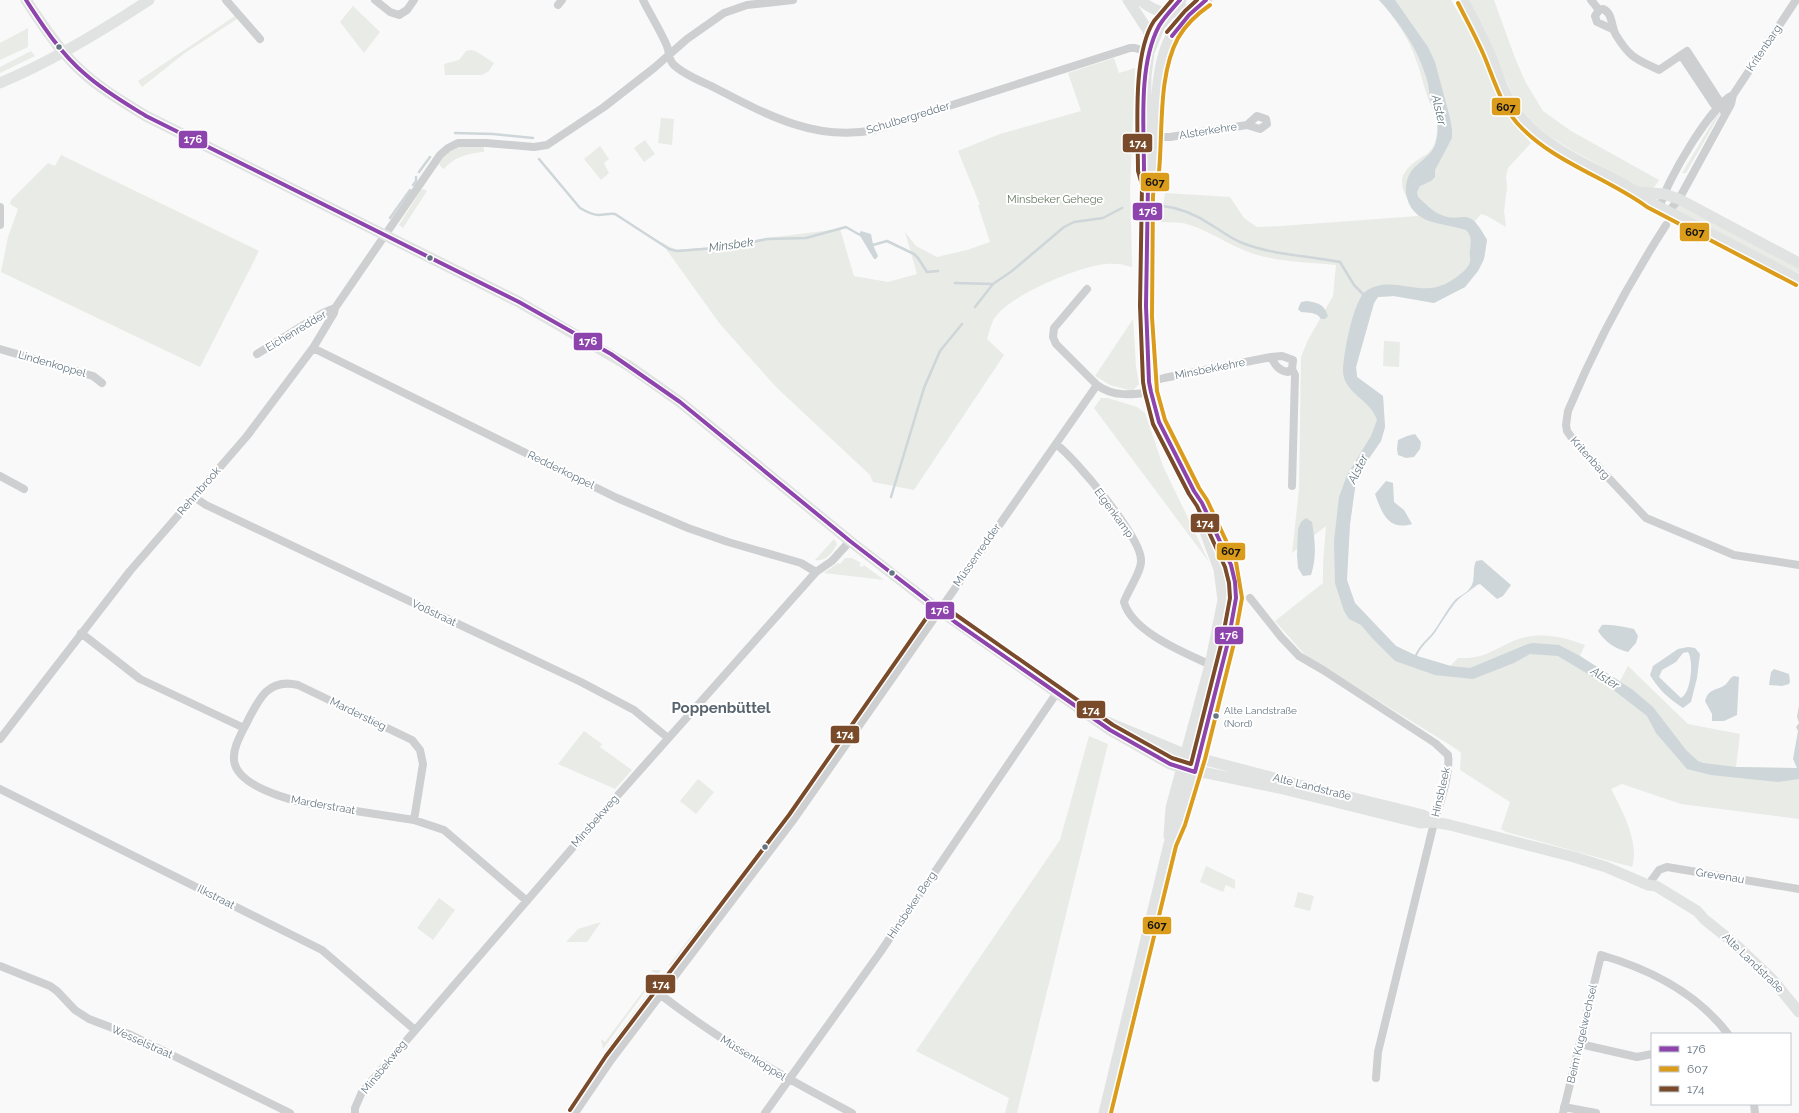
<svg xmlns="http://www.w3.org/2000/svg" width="1799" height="1113" viewBox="0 0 1799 1113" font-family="Raleway,sans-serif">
<rect width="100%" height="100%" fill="#f9f9f9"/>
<path fill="#e8ebe6" d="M1379,0H1451L1477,45L1490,79L1505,111L1531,143L1508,168L1506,177L1507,187L1504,211L1506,227L1487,216L1481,214L1475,221L1487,240L1484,259L1478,271L1465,287L1434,303L1393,296L1378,297L1374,303L1356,367L1357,377L1383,396L1385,427L1381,441L1359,473L1356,481L1350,524L1347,561V580L1350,591L1355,603L1396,646L1414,655L1450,666L1458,658C1484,659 1491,651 1513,641C1538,631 1561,636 1585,645L1580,656L1620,681L1628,666L1688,724L1740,734L1736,767L1799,768V819L1681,804L1622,784L1611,789C1622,810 1640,843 1632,867L1506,832L1501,829L1510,802L1460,770L1461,753L1458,750L1306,656L1275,621L1323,583V564L1326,526L1292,553L1299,489L1301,357L1308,340L1333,296L1336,265C1308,262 1281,262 1254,254C1229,246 1208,229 1183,223C1176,222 1168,222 1161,222L1165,193L1230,197L1244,218L1257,227L1281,226L1418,216C1405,193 1389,179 1419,159C1425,155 1431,152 1434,145C1441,124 1435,116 1428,98C1423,85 1421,72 1416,60C1409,38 1394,17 1379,0Z
M1469,0H1494L1515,58L1526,83L1543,111L1571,131L1659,180L1653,189L1649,190L1639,187C1623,178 1607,169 1590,160C1560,144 1536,131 1516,102Z
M353,6L380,32L364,53L340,22Z
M235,16L237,19L185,53L142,87L138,81Z
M28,28V47L0,60V43Z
M472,50L477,52L494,63L489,71L482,75H445L444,64L459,60L466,51Z
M31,51L35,56L0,73V67Z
M1114,58L1119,73L1135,68L1130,187L1132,267C1123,264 1114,263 1105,264C1078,267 1009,295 994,319C991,324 989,333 987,339L1004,355L914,490L873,482L870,475L776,387L720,324L661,242L676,250L725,246L767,238L840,229L854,276L888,282L917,274L905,232L916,246L937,257L967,250L990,242L978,205H980L958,151L1000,134L1081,111L1068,73Z
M1719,111L1720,114L1686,173H1682Z
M661,118L674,119L672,145L658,143Z
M645,140L655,154L644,162L634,148Z
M461,146H482L484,148V152C468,153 454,157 444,169L440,166L439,164C445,154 451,150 461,146Z
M600,146L609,159L604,163L609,173L601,180L584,159Z
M61,155L259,251L200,367L1,272L8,237L18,209L10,204L11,200L48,163L55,166Z
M424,189L427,191L403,228L399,225L421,190Z
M1679,204L1799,267V273L1783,266L1677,211L1676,208Z
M1133,319L1136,367L1139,384L1132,391L1110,385L1095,376Z
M1384,341L1400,342L1399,367L1383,366Z
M1101,398H1108L1137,407L1145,413L1163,466L1209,562L1094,408Z
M834,539L837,544C833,553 825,562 815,560Z
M845,558H852L861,563L859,565L862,567L864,565L884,580L824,573L838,563L840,564Z
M584,731L602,744L600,747L632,770L615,789L558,764Z
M1089,736L1108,744L1017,1113H1005L1009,1098L916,1051L1060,840Z
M698,779L714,792L696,814L680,801Z
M1206,866L1235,880V889L1226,885L1223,892L1200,882Z
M1298,892L1314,896L1310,911L1294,907Z
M439,898L455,910L433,940L417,928Z
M601,922L587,942H566L578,929Z
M702,922L707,925L673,969L669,965Z
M653,970H661L603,1049L601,1039L605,1042L656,974L651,971Z
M664,972L668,974L608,1053L605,1051Z
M601,1059L605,1062L573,1109L568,1106Z"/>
<path fill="#ced6d9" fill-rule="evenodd" d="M1379,0H1395L1428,47L1435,62L1450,118L1452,129V138L1435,170V177L1431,181L1420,186L1417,192L1418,197C1424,202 1430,209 1437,213C1464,227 1466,201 1487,240L1484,259L1478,271L1465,287L1434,303L1394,296L1378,297L1374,303L1356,367L1357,377L1383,396L1385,427L1381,441L1359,473L1356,481L1350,524L1347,580L1355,603L1396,646L1415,655C1420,644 1427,640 1434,631C1441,621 1447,609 1455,600C1459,596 1467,593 1470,588C1476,581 1472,569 1476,561L1482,560L1511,585L1503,596L1497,599L1480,584L1477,585C1470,591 1461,596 1455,603C1448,612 1442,622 1436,631C1430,640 1421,645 1417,656L1451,666L1470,668L1528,644L1533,643L1559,645L1580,656L1633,690L1653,707L1686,750L1698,761L1703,763L1736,767L1797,768L1793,759L1798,731L1796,727L1799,723L1797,717L1799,705V779L1778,782L1711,775L1687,769L1656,733L1647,716L1611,688L1558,656L1530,654L1514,663L1473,679L1435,675L1395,661L1372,638L1361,625L1349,619L1344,611L1335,583L1334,541L1339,497L1347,475L1371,436L1377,420C1371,400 1344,393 1343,372C1343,356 1353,300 1366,291C1386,277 1409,290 1431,288C1441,287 1450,282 1458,276C1463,272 1468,268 1470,262C1471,258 1469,254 1470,250C1471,242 1472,236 1466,230C1443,222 1411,226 1406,193C1405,184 1408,174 1414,168C1425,157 1435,153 1437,137C1440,123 1433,112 1430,98C1429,93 1429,86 1427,80C1419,50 1400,23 1379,0Z
M861,231L871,234L873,245L878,256L876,259H874L859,234Z
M1307,301C1318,303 1324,304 1328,316L1325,319H1321C1317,312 1309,313 1301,312L1298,309L1301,302Z
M1415,434L1421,442L1420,449L1414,457L1406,458L1398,455L1397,449L1398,440L1407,436Z
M1386,481L1393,483L1394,502L1404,510L1412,524C1388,531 1382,513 1375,494Z
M1306,518L1312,522C1315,541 1317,556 1311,575L1303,576L1298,568L1297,555L1298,529L1301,522Z
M1602,625C1613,624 1623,627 1634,629L1638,636L1636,643L1628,652C1614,648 1606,643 1598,631Z
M1688,647L1695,648L1700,654L1697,678L1691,702L1683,708C1669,699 1658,689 1650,675L1653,666L1678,649ZM1688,652C1694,661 1691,693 1681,698L1659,677L1662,670L1676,662L1683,653Z
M1774,669L1789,674L1790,681L1789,684L1782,686L1769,685L1771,672Z
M1734,676L1739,677L1737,715L1724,721H1712V714L1705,701C1709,688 1716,691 1725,685C1729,682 1729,678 1734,676Z"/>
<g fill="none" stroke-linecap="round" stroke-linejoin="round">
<path stroke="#ced6d9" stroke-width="2.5" d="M455,133L493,134L533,138
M539,159L580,208C585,211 593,215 599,215C605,215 609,213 615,214L669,249L677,251L728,247L767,239L806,238L846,227L860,235
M419,172L430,157
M413,185L416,181V177
M1163,206C1182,208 1197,215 1213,226C1223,232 1233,240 1245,244C1275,255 1309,256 1340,262L1354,285L1365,296
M390,218L410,190
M871,243L873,245L887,241L914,254L918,258L927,272L938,271
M955,283L993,284L1012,271L1064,227L1074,222L1103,218L1122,208
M975,307L993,284
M891,497L924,388L940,351L962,324"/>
<path stroke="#cecfd0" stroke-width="8" d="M226,0L260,39
M375,0L390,12L399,15L407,10L414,0
M643,0C651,16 660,30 667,46C669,51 669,60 673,64C682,74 703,82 715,88C765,114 816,142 874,130L1130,48H1135L1148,52
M1591,0L1599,10
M558,5L562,0
M1612,29L1597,22L1595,16L1599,10L1603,9C1613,13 1611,27 1616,35C1630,58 1636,59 1659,70L1687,51L1718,99L1725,114
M1681,55L1717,109
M1151,137H1170L1247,125L1260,129L1267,124L1266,119L1257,116L1247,125
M0,207V225
M1660,207C1665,183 1711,105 1733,95
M1669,211L1679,199L1731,104L1733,95L1796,0
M1666,225C1628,284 1595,346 1568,411L1566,425L1567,431L1574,441L1646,518L1734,555L1799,565
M313,348L617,498L688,528L728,542L801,563L816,572
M0,349L93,376L102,383
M257,354L323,313L335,308
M1292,369L1295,375L1292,486
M1149,382L1164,378L1271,357C1275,365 1279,371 1288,372L1292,369L1293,360L1282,356L1271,357
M1097,385C1113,397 1132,395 1151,392
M1056,444C1075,458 1141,537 1141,560C1142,571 1128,590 1124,602C1132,632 1185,653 1211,665
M0,476L24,489
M194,497L206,505L581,682L634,710L668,738
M1250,598L1281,637L1299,656L1323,670L1435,743L1448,755C1451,777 1436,813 1431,835C1413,907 1396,980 1378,1052L1376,1078
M81,633L140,679L244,728C239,738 233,749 234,760C236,785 284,798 304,803L414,820L444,830L527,901
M244,728C257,704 265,677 298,685L412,740L420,750L423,764L414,820
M0,739L130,571L247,436L313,348L334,313L335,308L440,155L448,148L458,143H486L534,147L547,145L604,107L654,68L687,39L724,13L747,5L793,0
M0,789L322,950L415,1030
M1648,885L1659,870L1667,867L1799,889
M0,966L50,986L57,991L75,1010L89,1019L131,1035L290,1113
M661,995C720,1041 785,1078 852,1113
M1580,1044L1637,1057L1652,1054
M1754,1104L1755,1113
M1564,1107L1596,1113
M355,1113V1108L362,1092L618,795L816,572L832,561L850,541
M575,1113L611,1060L794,819L1097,385L1056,344L1053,337L1054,328L1087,289
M765,1113L879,954L1056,694
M1563,1113L1601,955C1649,969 1697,993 1728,1034"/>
<path stroke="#e1e2e2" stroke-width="11" d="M26,0C41,23 57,47 76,66C97,87 122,101 146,116L519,302L629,366L680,402L850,541L939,610L1110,730L1170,764L1183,768L1279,788L1420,823L1434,822L1450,825L1574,857L1606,867L1648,885L1656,886L1697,911L1704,919L1735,944L1772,979L1799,1012
M1128,0L1147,29L1152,41
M1140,0C1161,17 1172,14 1196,7
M1463,0C1473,19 1483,38 1491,57C1499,79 1507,102 1522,119C1550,152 1599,169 1635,191C1640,194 1645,198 1650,202L1799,280
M0,83C53,61 102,31 149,0
M1638,192L1664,194L1679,199L1799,263
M1100,719L1187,755L1319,790
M1342,795L1423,815L1434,822"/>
<path stroke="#e1e2e2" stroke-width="13" d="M1148,184L1153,171C1155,151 1156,130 1157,110C1159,63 1165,28 1206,0
M1170,836L1172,808L1211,665L1224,600L1220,569L1204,526
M1105,1113L1170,844L1179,823L1199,758L1228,642L1236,598L1231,565L1202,503L1194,491L1159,422L1149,382L1146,306L1148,184L1144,171L1145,76L1148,52L1159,25L1180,0"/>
<g stroke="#fff" stroke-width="7">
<path id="bus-1" d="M26,0C43,26 61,54 85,74C104,91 125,103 146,116L519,302L611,354L680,402L850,541L955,622L1110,730L1170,764L1195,772L1228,642L1236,598L1235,582L1231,565L1202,503L1194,491L1159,422L1151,392L1149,382L1146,306L1148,184L1144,171C1144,127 1138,65 1159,26C1164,17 1173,8 1180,0
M1172,36L1189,15L1206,0"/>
</g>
<g stroke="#fff" stroke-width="7">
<path id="bus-2" d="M1458,3C1467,21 1477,39 1485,58C1494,80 1501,104 1517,123C1552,162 1606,177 1647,207L1796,285
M1111,1113L1176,846L1185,825L1205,759L1234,643L1242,598L1236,562L1207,500L1199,488L1165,420L1157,391L1152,317L1153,196L1154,185L1159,172C1163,130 1158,75 1178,38C1186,24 1197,14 1210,5"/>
</g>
<g stroke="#fff" stroke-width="7">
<path id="bus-3" d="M1167,32L1185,11L1197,0
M942,605L1113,725L1172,758L1191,764L1222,641L1230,598L1229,583L1225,567L1197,506L1189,494L1153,424L1145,393L1143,382L1140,306L1142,185L1138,171C1138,131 1132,54 1154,21C1160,14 1166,7 1172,0
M570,1110L606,1056L789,815L934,607"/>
</g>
<use href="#bus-1" stroke="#8e44ad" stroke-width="4"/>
<use href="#bus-2" stroke="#da9c1a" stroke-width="4"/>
<use href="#bus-3" stroke="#7a4b2a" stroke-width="4"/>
</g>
<g fill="#657683" stroke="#fff" stroke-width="1.5">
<circle cx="59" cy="47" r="3.5"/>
<circle cx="430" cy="258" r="3.5"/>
<circle cx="892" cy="573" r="3.5"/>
<circle cx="1216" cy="716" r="3.5"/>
<circle cx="765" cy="847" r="3.5"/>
</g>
<g text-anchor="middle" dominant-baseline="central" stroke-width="4" stroke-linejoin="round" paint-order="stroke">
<g font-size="10" fill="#657683" stroke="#fff" text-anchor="start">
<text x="1224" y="710">Alte Landstraße<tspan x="1224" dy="13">(Nord)</tspan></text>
</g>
<g font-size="11" fill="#657683" stroke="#fff">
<text transform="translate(1764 48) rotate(-56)">Kritenbarg</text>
<text transform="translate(908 118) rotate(-17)">Schulbergredder</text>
<text transform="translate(1208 131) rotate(-9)">Alsterkehre</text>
<text transform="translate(296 331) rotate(-31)">Eichenredder</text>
<text transform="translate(52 364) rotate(16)">Lindenkoppel</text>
<text transform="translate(1210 369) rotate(-11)">Minsbekkehre</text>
<text transform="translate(1590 458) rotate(48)">Kritenbarg</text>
<text transform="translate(561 470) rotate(26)">Redderkoppel</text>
<text transform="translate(199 491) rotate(-49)">Rehmbrook</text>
<text transform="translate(1114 513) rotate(54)">Elgenkamp</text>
<text transform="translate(977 555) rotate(-55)">Müssenredder</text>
<text transform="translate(434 613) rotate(25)">Voßstraat</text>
<text transform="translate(358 714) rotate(26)">Marderstieg</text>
<text transform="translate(1312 787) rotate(14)">Alte Landstraße</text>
<text transform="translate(1441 792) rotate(-77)">Hinsbleek</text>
<text transform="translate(323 805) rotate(10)">Marderstraat</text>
<text transform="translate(595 821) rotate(-49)">Minsbekweg</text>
<text transform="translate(1720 876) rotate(9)">Grevenau</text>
<text transform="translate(216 897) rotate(27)">Ilkstraat</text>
<text transform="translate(912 905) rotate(-56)">Hinsbeker Berg</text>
<text transform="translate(1753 963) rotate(44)">Alte Landstraße</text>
<text transform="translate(1582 1034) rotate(-77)">Beim Kugelwechsel</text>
<text transform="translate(142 1042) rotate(24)">Wesselstraat</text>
<text transform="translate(753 1058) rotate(32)">Müssenkoppel</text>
<text transform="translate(384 1067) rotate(-51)">Minsbekweg</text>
</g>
<g font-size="11" fill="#687a64" stroke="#fff">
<text x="1055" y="199">Minsbeker Gehege</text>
</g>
<g font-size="12" font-style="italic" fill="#60757c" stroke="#fff">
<text transform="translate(1439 110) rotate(76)">Alster</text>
<text transform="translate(731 245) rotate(-8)">Minsbek</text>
<text transform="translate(1358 469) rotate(-64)">Alster</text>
<text transform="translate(1605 678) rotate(33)">Alster</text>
</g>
<g font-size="15" font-weight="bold" fill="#57646e" stroke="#fff">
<text x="721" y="708">Poppenbüttel</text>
</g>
</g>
<g stroke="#fff" stroke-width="1.5">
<rect x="1491" y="97" width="30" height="19" rx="4" fill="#da9c1a"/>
<rect x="178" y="130" width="30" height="19" rx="4" fill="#8e44ad"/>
<rect x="1122" y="133" width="31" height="20" rx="4" fill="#7a4b2a"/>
<rect x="1140" y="172" width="30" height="20" rx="4" fill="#da9c1a"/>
<rect x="1132" y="202" width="31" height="19" rx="4" fill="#8e44ad"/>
<rect x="1679" y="222" width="31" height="20" rx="4" fill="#da9c1a"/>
<rect x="573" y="332" width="30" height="19" rx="4" fill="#8e44ad"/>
<rect x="1190" y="513" width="30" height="20" rx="4" fill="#7a4b2a"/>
<rect x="1216" y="542" width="30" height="19" rx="4" fill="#da9c1a"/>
<rect x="925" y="601" width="30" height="19" rx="4" fill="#8e44ad"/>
<rect x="1214" y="626" width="30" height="19" rx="4" fill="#8e44ad"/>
<rect x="1076" y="700" width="30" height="19" rx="4" fill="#7a4b2a"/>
<rect x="830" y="725" width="30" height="19" rx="4" fill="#7a4b2a"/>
<rect x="1142" y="916" width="30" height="19" rx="4" fill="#da9c1a"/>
<rect x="645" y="974" width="31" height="20" rx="4" fill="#7a4b2a"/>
</g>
<g font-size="11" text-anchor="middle" font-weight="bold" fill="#fff">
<text x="193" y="143">176</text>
<text x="1138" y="147">174</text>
<text x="1148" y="215">176</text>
<text x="588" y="345">176</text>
<text x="1205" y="527">174</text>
<text x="940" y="614">176</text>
<text x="1229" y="639">176</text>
<text x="1091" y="714">174</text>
<text x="845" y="738">174</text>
<text x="661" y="988">174</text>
</g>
<g font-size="11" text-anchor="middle" font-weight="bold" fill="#111">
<text x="1506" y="111">607</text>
<text x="1155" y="186">607</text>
<text x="1695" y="236">607</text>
<text x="1231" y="555">607</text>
<text x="1157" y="929">607</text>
</g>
<rect x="1651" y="1033" width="140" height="72" fill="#ffffff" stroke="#c1c8cd"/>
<rect x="1659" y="1046" width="20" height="6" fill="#8e44ad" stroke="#c1c8cd"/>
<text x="1687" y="1053" font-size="12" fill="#657683">176</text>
<rect x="1659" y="1066" width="20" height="6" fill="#da9c1a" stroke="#c1c8cd"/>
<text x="1687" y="1073" font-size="12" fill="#657683">607</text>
<rect x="1659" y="1086" width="20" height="6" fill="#7a4b2a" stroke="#c1c8cd"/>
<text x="1687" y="1093" font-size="12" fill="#657683">174</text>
</svg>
